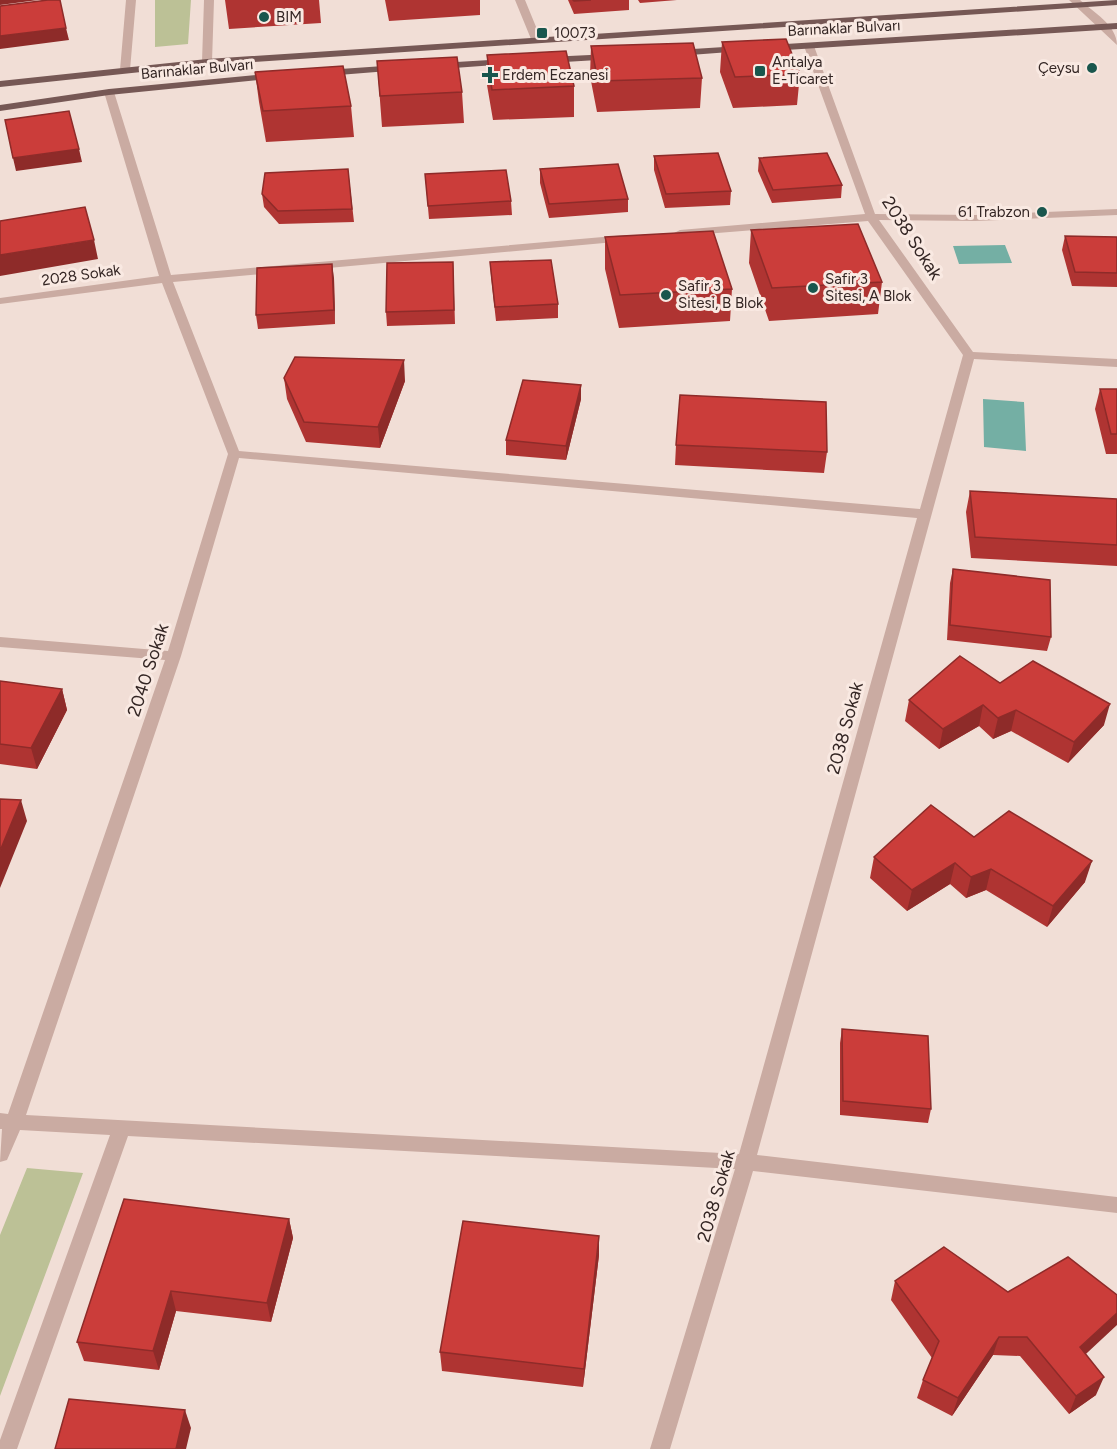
<svg xmlns="http://www.w3.org/2000/svg" width="1117" height="1449" viewBox="0 0 1117 1449" font-family="Figtree,sans-serif">
<rect width="100%" height="100%" fill="#f1ded6"/>
<path fill="#bcc196" d="M155,0H191L188,44L155,47Z
M27,1168L83,1173L0,1396V1235Z"/>
<path fill="#74afa4" d="M1005,245L1012,263L959,264L953,246Z
M983,399L1024,402L1026,451L984,447Z"/>
<g fill="none" stroke-linecap="round" stroke-linejoin="round">
<path fill="#caaba2" fill-rule="evenodd" d="M126,0H136L130,70L125,73L120,70Z
M204,0H214L212,62L207,65L202,62Z
M515,0H525L541,39L539,41L531,39Z
M1069,0H1080C1093,12 1117,25 1117,45Z
M809,43L814,46L875,214L975,215L1117,209V215L975,221L879,220L973,352L1117,359V367L974,359L757,1155L1117,1197V1213L753,1171L670,1449H650L735,1169L128,1136L17,1449H0V1440L110,1135L20,1130L7,1160L0,1162L2,1129H0V1113L8,1114L165,660L0,647V637L168,651L228,454L162,283L0,304V298L159,276L104,92L109,89L114,92L171,275L626,235L632,238L626,241L173,282L239,451L920,509L963,355L868,221L680,236L674,233L680,230L865,214L804,46ZM239,458L917,518L739,1154L26,1115L181,656Z"/>
<path fill="#765855" fill-rule="evenodd" d="M1117,0V5L207,65L0,87V81L207,59Z
M1117,23V29L770,51L765,48L770,45Z
M740,46L745,49L743,51L677,56L672,53L677,50Z
M611,54L616,57L614,59L548,63L543,60L548,57Z
M506,59L511,62L509,64L440,69L435,66L440,63Z
M398,65L403,68L401,70L326,76L321,73L326,70Z
M276,73L281,76L279,78L109,95L0,111V105L109,89Z"/>
</g>
<path fill="#af3432" d="M225,0H319L321,23L229,29Z
M385,0H480V15L389,21Z
M568,0H629V10L574,14Z
M638,0H677L640,3Z
M722,42L800,74L797,105L733,108L720,72Z
M591,46L702,78L700,108L597,112L590,76Z
M487,55L574,86V117L493,120L487,85Z
M377,61L462,92L464,123L382,127Z
M255,72L351,106L354,137L266,142L259,102Z
M654,156L731,191L730,205L665,208L654,170Z
M759,158L842,185L841,198L772,203L758,171Z
M348,169L354,222L279,224L264,207L262,194Z
M540,169L628,199V212L549,218L540,183Z
M425,174L511,201L512,215L429,219Z
M751,230L882,282L878,314L769,321L749,263Z
M1065,236L1117,237V287L1072,286L1062,250Z
M605,237L732,289L730,321L619,328L605,269Z
M453,262L455,324L387,326L386,312Z
M490,262L558,304V318L496,321L491,276Z
M334,278L335,324L258,329L256,315Z
M284,378L405,381L380,448L306,442L287,399Z
M581,385V399L566,460L506,455V440Z
M1100,389H1117V454H1106L1095,409Z
M676,445L827,452L824,473L675,465Z
M970,491L1117,499V566L971,558L966,512Z
M953,569L1051,637L1047,651L947,640L950,583Z
M0,681L62,689L67,710L37,769L0,764Z
M1000,683L1104,725L1068,763L1011,731L993,739L979,726L939,749L905,721L909,700Z
M974,837L1085,882L1047,927L986,890L966,898L950,884L907,911L870,878L874,857Z
M842,1029L931,1109L928,1123L840,1115V1043Z
M289,1219L293,1238L271,1322L176,1311L159,1370L84,1361L77,1342Z
M599,1255L583,1387L442,1371L440,1352Z
M895,1281L1086,1354L1096,1395L1069,1414L1020,1356L993,1355L952,1416L917,1398L923,1380L932,1358L891,1300Z"/>
<path fill="#8e2b29" d="M0,0H38L0,5Z
M66,28L69,40L0,49V36Z
M79,149L82,162L16,171L13,158Z
M94,240L98,259L0,276V255Z
M332,264L334,278L335,324L334,310Z
M404,360L405,381L380,448L378,427Z
M581,385V399L566,460V446Z
M62,689L67,710L37,769L31,748Z
M1110,704L1104,725L1068,763L1074,742Z
M983,705L979,726L939,749L943,729Z
M1016,710L1011,731L993,739L998,718Z
M21,800L27,821L0,888V851Z
M1092,861L1085,882L1047,927L1053,906Z
M955,863L950,884L907,911L912,890Z
M991,869L986,890L966,898L971,877Z
M289,1219L293,1238L271,1322L267,1303Z
M599,1236V1255L583,1387L584,1369Z
M171,1291L176,1311L159,1370L153,1351Z
M1117,1313V1325L1073,1366L1080,1347Z
M999,1337L993,1355L952,1416L958,1398Z
M1104,1377L1096,1395L1069,1414L1076,1396Z
M185,1410L191,1428L186,1449H176Z"/>
<path fill="#cb3d3a" stroke="#8e2b29" stroke-width="1.5" d="M48,0H60L66,28L0,36V6Z
M573,0H591L574,1Z
M786,39L800,74L735,77L722,42Z
M693,43L702,78L598,81L591,46Z
M566,51L574,86L492,90L487,55Z
M457,57L462,92L380,96L377,61Z
M343,66L351,106L263,111L255,72Z
M69,111L79,149L13,158L5,120Z
M718,153L731,191L666,194L654,156Z
M827,153L842,185L773,190L759,158Z
M618,164L628,199L549,204L540,169Z
M348,169L352,209L278,211L262,194L265,173Z
M506,170L511,201L428,206L425,174Z
M85,207L94,240L0,255V221Z
M858,224L882,282L772,288L751,230Z
M713,231L732,289L620,295L605,237Z
M1065,236L1117,237V273L1075,272Z
M551,260L558,304L495,307L490,262Z
M453,262L454,310L386,312L387,263Z
M332,264L334,310L256,315L257,268Z
M295,357L404,360L378,427L304,422L284,378Z
M523,380L581,385L566,446L506,440Z
M1100,389H1117V434H1111Z
M680,395L826,402L827,452L676,445Z
M970,491L1117,499V545L975,537Z
M953,569L1050,580L1051,637L950,625Z
M960,656L1000,683L1033,661L1110,704L1074,742L1016,710L998,718L983,705L943,729L909,700Z
M0,681L62,689L31,748L0,744Z
M0,799L21,800L0,851Z
M931,805L974,837L1009,811L1092,861L1053,906L991,869L971,877L955,863L912,890L874,857Z
M842,1029L928,1036L931,1109L843,1101Z
M124,1199L289,1219L267,1303L171,1291L153,1351L77,1342Z
M463,1221L599,1236L584,1369L440,1352Z
M944,1247L1008,1292L1068,1257L1117,1295V1313L1080,1347L1104,1377L1076,1396L1027,1337H999L958,1398L923,1380L939,1341L895,1281Z
M69,1399L185,1410L176,1449H55Z"/>
<g fill="#19564d" stroke="#f9e9e2" stroke-width="2">
<circle cx="264" cy="17" r="6"/>
<rect x="536" y="27" width="12" height="12" rx="3"/>
<circle cx="1092" cy="68" r="6"/>
<rect x="754" y="65" width="12" height="12" rx="3"/>
<path d="M487 66h6v6h6v6h-6v6h-6v-6h-6v-6h6z"/>
<circle cx="1042" cy="212" r="6"/>
<circle cx="813" cy="288" r="6"/>
<circle cx="666" cy="295" r="6"/>
</g>
<g text-anchor="middle" dominant-baseline="central" stroke-width="6" stroke-linejoin="round" paint-order="stroke">
<g font-size="15" fill="#342624" stroke="#f9e9e2" text-anchor="start">
<text x="276" y="17">BIM</text>
<text x="554" y="33">10073</text>
<text x="772" y="62">Antalya<tspan x="772" dy="17">E-Ticaret</tspan></text>
<text x="1080" y="68" text-anchor="end">Çeysu</text>
<text x="502" y="75">Erdem Eczanesi</text>
<text x="1030" y="212" text-anchor="end">61 Trabzon</text>
<text x="825" y="279">Safir 3<tspan x="825" dy="17">Sitesi, A Blok</tspan></text>
<text x="678" y="286">Safir 3<tspan x="678" dy="17">Sitesi, B Blok</tspan></text>
</g>
<g font-size="15" fill="#342624" stroke="#f9e9e2">
<text transform="translate(844 28) rotate(-3)">Barınaklar Bulvarı</text>
<text transform="translate(197 69) rotate(-5)">Barınaklar Bulvarı</text>
<text transform="translate(81 275) rotate(-8)">2028 Sokak</text>
</g>
<g font-size="18" fill="#342624" stroke="#f9e9e2">
<text transform="translate(912 238) rotate(57)">2038 Sokak</text>
<text transform="translate(148 670) rotate(-72)">2040 Sokak</text>
<text transform="translate(845 728) rotate(-75)">2038 Sokak</text>
<text transform="translate(716 1196) rotate(-74)">2038 Sokak</text>
</g>
</g>
</svg>
